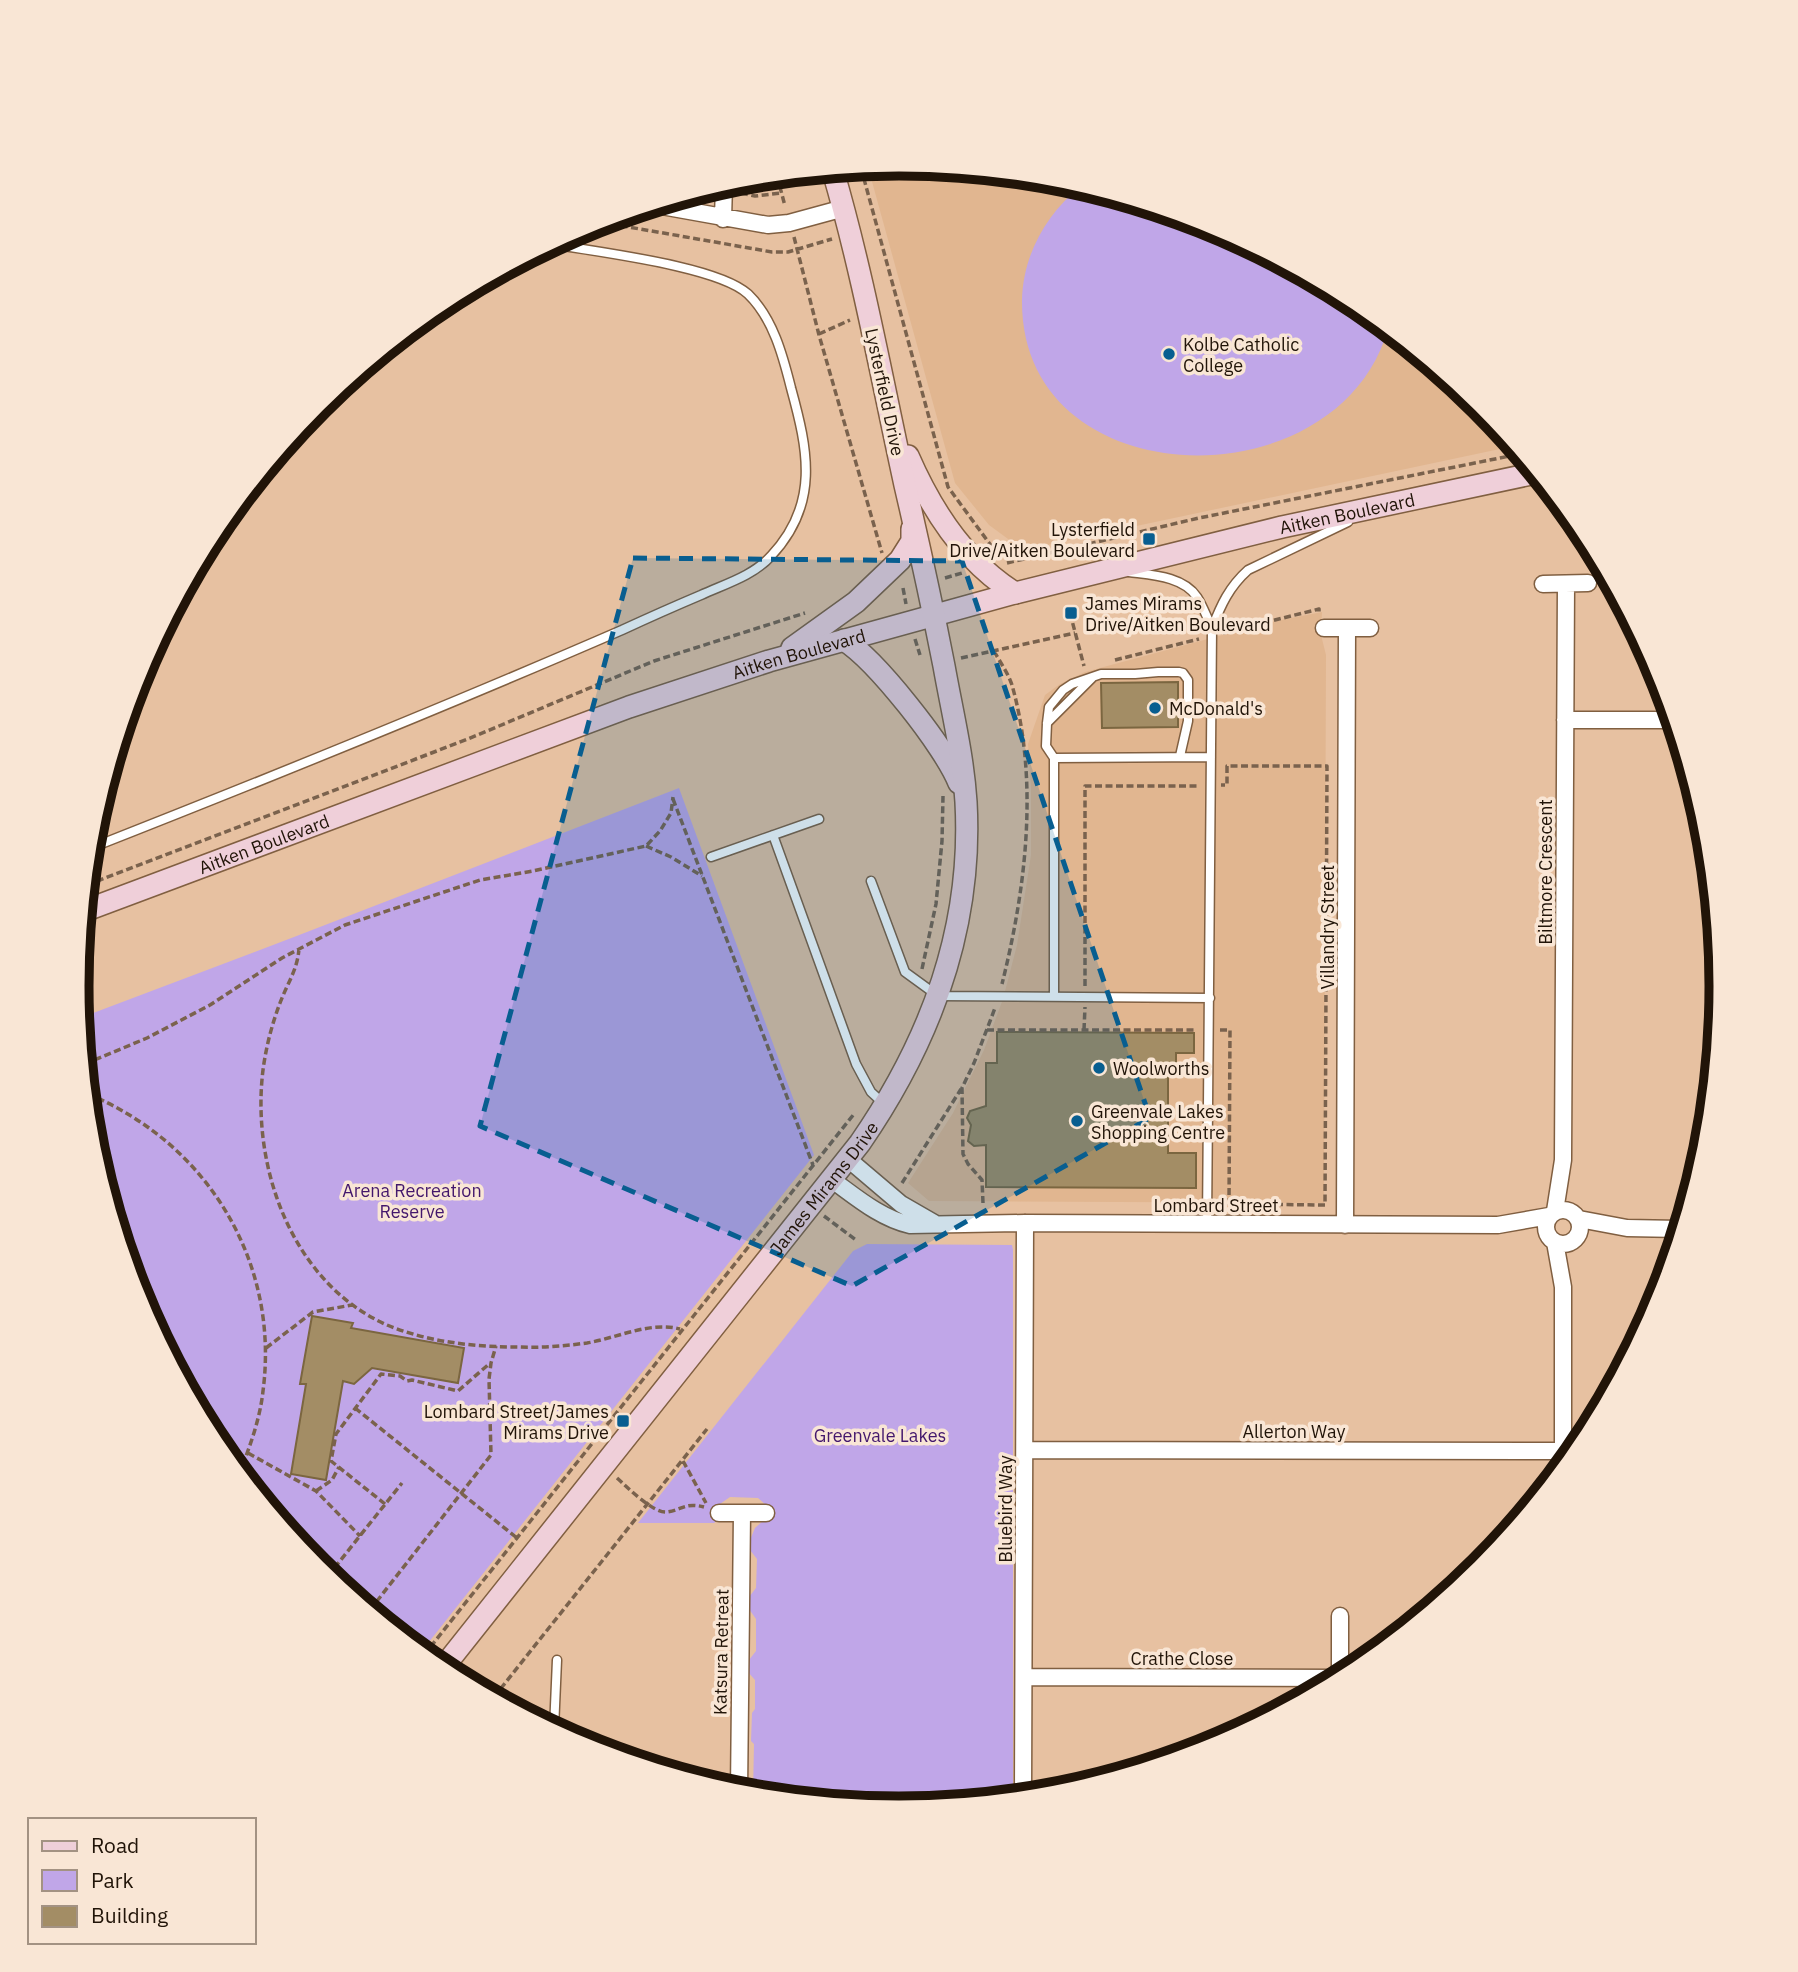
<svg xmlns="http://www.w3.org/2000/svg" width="1798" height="1972" viewBox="0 0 1798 1972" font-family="'IBM Plex Sans',sans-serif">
<rect width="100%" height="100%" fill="#e7c1a1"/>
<path fill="#e1b690" d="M899,164L1060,180L1214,227L1356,303L1481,405L1514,446L1023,550L989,525L955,483L868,167Z
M1322,612L1321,635L1326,655L1324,1203L929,1201L908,1183L953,1113L984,1050L1003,999L1017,945L1031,855V788L1028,744L1045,695L1060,684L1085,672L1271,622Z"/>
<path fill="#c0a6e8" d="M1081,186L1214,227L1356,303L1388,329C1338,505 1020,499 1022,300C1023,255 1046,214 1081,186Z
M679,788L814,1155L421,1652L317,1567L215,1442L139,1300L93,1146L80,1018L294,937Z
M867,1244L1012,1245L1013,1250V1797L899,1808L753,1794L754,1744L751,1741L752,1713L755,1709V1680L748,1672L749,1660L756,1651V1619L749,1609V1597L756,1588L757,1559L750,1550V1540L755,1528L765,1519L766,1505L758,1498L730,1497L720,1504L719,1519L714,1523H638L853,1251Z"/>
<path fill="#a38d65" stroke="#7b6640" stroke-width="2" d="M1178,682V727L1102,728L1101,683Z
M997,1032L1194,1033V1053H1176V1064H1168V1153H1196V1188L986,1187V1145L974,1146L968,1141L971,1125L967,1118L970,1111L986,1106V1063H997Z
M312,1316L353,1323L351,1328L464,1348L458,1383L372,1368L354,1384L343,1381L326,1480L291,1474L306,1384H300Z"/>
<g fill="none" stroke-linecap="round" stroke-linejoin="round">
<g stroke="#805f41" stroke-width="11">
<path id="lane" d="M1129,572C1151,575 1183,576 1197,597C1203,606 1207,618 1212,628
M1047,723L1092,678
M1054,758L1046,746L1047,723L1049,707L1063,690L1072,684L1101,674H1135L1158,672H1179L1183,673L1188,680V721L1180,756
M773,835L856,1064L871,1092L883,1103
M91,848C269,778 447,706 622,630C648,618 675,606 701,595C725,584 753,576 771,556C820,504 808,450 791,388C783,356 773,318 748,294C718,266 596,252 552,244
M711,857L819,819
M871,881L905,972L938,996L1210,998
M1054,997V758L1211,757
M1207,1225L1212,628C1221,605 1229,587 1248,570L1348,522
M554,1729L557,1660"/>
</g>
<g stroke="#805f41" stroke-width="19">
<path id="street" d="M656,205L768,225L789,223L844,208
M723,219L724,184
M1543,584L1588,583
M1324,628H1370
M1565,720H1673
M848,1159L901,1204L934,1223
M831,1179C856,1197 880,1218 910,1225L1025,1223L1498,1225L1549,1216
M1546 1227a17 17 0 1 1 34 0a17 17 0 1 1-34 0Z
M1555,1211L1563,1160L1566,584
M1579,1219L1627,1228L1680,1229
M1345,1225L1347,628
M1555,1242L1563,1287V1466
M1025,1450L1563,1451
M719,1513H766
M1024,1677L1340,1678
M1340,1678V1616
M739,1792L742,1513
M1023,1796L1025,1223"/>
</g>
<g stroke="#805f41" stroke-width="24">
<g id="secondary">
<path d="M908,456C931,509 965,562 1015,593"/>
<path d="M844,640C876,660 945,747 959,783"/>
<path d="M792,648L856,602L900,560L912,541V529"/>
<path id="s1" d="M84,911L629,707L769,661L1015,593L1282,527L1536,473"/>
<path id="s2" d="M442,1669L860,1143C931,1040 973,928 966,802C963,755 952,711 944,666C932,605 919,545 905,485C882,380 863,274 833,171"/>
</g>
</g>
<path stroke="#7a624d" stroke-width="3.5" stroke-dasharray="7 3.5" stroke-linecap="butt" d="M861,168L948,487L992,547
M777,176L785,206
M741,193L755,196L782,193
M703,199L704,190
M600,222L772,252H788L832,239
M794,237L819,335L882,553
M819,334L850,320
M1007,563L1199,518L1520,454
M945,578L962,573
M903,588L906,604
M1070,613L1084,666
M1223,633L1319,609V615
M915,639L920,655
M994,651C1000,662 1008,673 1012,685C1039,781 1026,888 1002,984
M961,658L1075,633
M1115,660L1199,639
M673,799L813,1165
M646,846L671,857L702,876
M87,885L468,739L654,661L805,613
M299,948C298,969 287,984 280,1003C272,1024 266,1047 263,1070C251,1167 292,1283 387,1325C428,1342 474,1347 518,1347C541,1348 564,1346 587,1343C617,1338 650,1321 680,1329
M922,969L936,904L942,841L943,796
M1085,986V786H1200
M987,1030H1195
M1084,1030L1085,1007
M1220,1030H1230L1229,1204L1325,1205L1327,766H1227V785H1221
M85,1064L147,1038L210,1005L282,958L345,925L480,880L533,871L646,846L660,831L671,813L673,797
M88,1094C207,1143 280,1262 263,1391C260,1419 250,1446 240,1472
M902,1183L961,1089
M983,1203L982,1180L968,1164L963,1154L962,1088L974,1063L995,1008
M824,1216L856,1240
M266,1348L313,1312L352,1305
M355,1408L517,1538
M248,1453L316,1491L360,1536
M683,1461L706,1503
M617,1478C627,1487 654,1514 667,1512C682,1510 685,1502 704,1507
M316,1491L332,1480L339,1467
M385,1504L331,1461L336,1434L381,1374L400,1376L407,1381L412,1380L458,1391L489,1364
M328,1576L402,1483
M370,1610L491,1455L489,1379L491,1363L496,1346
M424,1655L854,1114
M494,1697L707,1429"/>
<use href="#lane" stroke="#fff" stroke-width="8"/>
<use href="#street" stroke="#fff" stroke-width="16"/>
<use href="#secondary" stroke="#efcfd9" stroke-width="21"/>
</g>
<path fill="#085e90" fill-opacity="0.2" stroke="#085e90" stroke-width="5" stroke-dasharray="14 9" stroke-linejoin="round" d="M633,558L962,561L1150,1118L852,1286L480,1126Z"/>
<g fill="#085e90" stroke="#f9e6d5" stroke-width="2.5">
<circle cx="1169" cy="354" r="7"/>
<rect x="1142" y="532" width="14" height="14" rx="3.5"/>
<rect x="1064" y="606" width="14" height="14" rx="3.5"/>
<circle cx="1155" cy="708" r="7"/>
<circle cx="1099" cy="1068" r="7"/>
<circle cx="1077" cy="1121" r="7"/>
<rect x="616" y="1414" width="14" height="14" rx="3.5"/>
</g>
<g text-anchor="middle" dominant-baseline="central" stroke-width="7" stroke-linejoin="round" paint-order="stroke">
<g font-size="18" fill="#211408" stroke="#f9e6d5" text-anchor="start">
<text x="1183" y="344">Kolbe Catholic<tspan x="1183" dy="21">College</tspan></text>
<text x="1135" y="529" text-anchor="end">Lysterfield<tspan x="1135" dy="21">Drive/Aitken Boulevard</tspan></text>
<text x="1085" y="603">James Mirams<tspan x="1085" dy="21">Drive/Aitken Boulevard</tspan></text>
<text x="1169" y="708">McDonald's</text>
<text x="1113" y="1068">Woolworths</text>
<text x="1091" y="1111">Greenvale Lakes<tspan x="1091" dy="21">Shopping Centre</tspan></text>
<text x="609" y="1411" text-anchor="end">Lombard Street/James<tspan x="609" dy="21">Mirams Drive</tspan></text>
</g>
<g font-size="18" fill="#211408" stroke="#f9e6d5">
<text transform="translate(885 392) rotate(78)">Lysterfield Drive</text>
<text stroke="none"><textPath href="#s1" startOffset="1326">Aitken Boulevard</textPath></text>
<text stroke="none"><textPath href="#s1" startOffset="760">Aitken Boulevard</textPath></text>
<text stroke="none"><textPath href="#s1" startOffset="192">Aitken Boulevard</textPath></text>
<text transform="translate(1545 872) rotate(-90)">Biltmore Crescent</text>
<text transform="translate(1327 927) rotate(-90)">Villandry Street</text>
<text stroke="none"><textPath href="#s2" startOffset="614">James Mirams Drive</textPath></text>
<text x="1216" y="1205">Lombard Street</text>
<text x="1294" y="1431">Allerton Way</text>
<text transform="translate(1005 1509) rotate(-90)">Bluebird Way</text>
<text transform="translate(721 1652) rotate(-89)">Katsura Retreat</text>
<text x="1182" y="1658">Crathe Close</text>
</g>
<g font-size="18" fill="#43176c" stroke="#f9e6d5">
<text x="412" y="1190">Arena Recreation<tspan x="412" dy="21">Reserve</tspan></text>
<text x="880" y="1435">Greenvale Lakes</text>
</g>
</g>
<path d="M0 0H1798V1972H0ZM89 986a810 810 0 1 1 1620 0a810 810 0 1 1-1620 0Z" fill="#f9e6d5" fill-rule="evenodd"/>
<path fill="none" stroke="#211408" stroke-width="9" d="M89 986a810 810 0 1 1 1620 0a810 810 0 1 1-1620 0Z"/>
<rect x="28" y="1818" width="228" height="126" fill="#f9e6d5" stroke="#a39283" stroke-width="2"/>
<rect x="42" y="1841" width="35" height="10" fill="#efcfd9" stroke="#a39283" stroke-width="2"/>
<text x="91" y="1853" font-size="21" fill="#211408">Road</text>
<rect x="42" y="1870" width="35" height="21" fill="#c0a6e8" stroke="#a39283" stroke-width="2"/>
<text x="91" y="1888" font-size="21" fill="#211408">Park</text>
<rect x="42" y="1906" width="35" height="21" fill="#a38d65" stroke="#a39283" stroke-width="2"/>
<text x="91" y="1923" font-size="21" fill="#211408">Building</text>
</svg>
